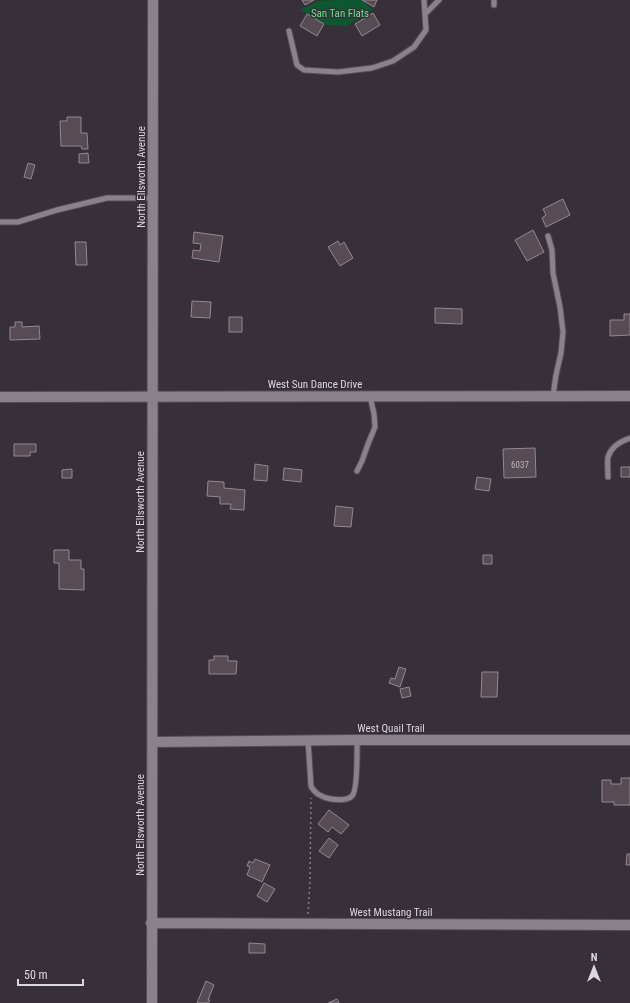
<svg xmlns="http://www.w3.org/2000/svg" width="630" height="1003" viewBox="0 0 630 1003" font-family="'Roboto Condensed',sans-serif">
<rect width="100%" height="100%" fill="#372f39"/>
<path fill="#0d592f" d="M335,0H361L373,10L346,26L327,25L300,10L317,1Z"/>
<path fill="#584c54" stroke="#958890" d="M302,0H314L305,5Z
M362,0H377L374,7Z
M373,13L380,25L362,36L355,24Z
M307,14L324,24L317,36L300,26Z
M67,117H81V133H87L88,149H82L81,146H61L60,121H67Z
M88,153L89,163H79V154Z
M28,163L35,165L31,179L24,177Z
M563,199L570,215L546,227L542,218L546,215L543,209Z
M533,230L544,252L527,261L515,240Z
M194,232L223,236L219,262L192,258L193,250L200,251L201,244L193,243Z
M338,241L340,245L344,242L353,258L340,266L328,247Z
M75,242H86L87,265H76Z
M192,301L211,302L210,318L191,317Z
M435,308L462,309V324L435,323Z
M624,314H630V335L610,336V320H624Z
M229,317H242V332H229Z
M15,322H22V327L39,326L40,339L10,340V327H15Z
M14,444H36V452H30V456H14Z
M535,448L536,477L504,478L503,449Z
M255,464L268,466L267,481L254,480Z
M621,467H630V477H621Z
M284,468L302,470L301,482L283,480Z
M72,469V478H62V470Z
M477,477L491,479L489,491L475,489Z
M208,481L224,482V488L245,490L244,510L230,509L231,504H220V497L207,496Z
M336,506L353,508L351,527L334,526Z
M54,550H69V560H81V569H84V590L59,589V563H54Z
M483,555H492V564H483Z
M214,656H228V661H237L236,674H209V660H214Z
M399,667L406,669L400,687L389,683L391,678L395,679Z
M482,672H498L497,697H481Z
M409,687L411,696L402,698L400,689Z
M621,778H630V805H614V802H602V780H611V784H621Z
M329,810L349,825L341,834L332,827L328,832L318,824Z
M329,838L338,845L329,858L319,851Z
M627,854H630V865H626Z
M255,859L270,865L262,882L247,875L250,867L247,866L249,861L253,863Z
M264,883L275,889L267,902L257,896Z
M249,943L265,944V953H249Z
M206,981L214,985L208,1000H210L208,1003H197Z
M337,999L339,1003H328Z"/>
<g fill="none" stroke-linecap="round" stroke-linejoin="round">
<g stroke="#534d55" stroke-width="7">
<path id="lane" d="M494,0V5
M425,14L439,0
M289,31L297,65L304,70L338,72L372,68L393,61L414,47L426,30L424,0
M0,222H18L57,210L107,198H153
M548,236L552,250L553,273L560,307L563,332L561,353L556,375L553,396
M357,471L362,461L368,444L375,427L374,414L370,396
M608,477C608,471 607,463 608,457C611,447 621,441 630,438
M308,740L311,786C314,793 323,798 331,799C338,800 347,801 352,796C358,790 357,750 357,740"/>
</g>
<g stroke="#534d55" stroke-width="12">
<path id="street" d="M0,397L630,396
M153,742L352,740H630
M151,923L630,925
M152,1003L153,0"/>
</g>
<path stroke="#888189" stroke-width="1.5" stroke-dasharray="2 3" stroke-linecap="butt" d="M308,914L310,882L311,798"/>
<use href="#lane" stroke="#8b818d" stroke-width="5"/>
<use href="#street" stroke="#8b818d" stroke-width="10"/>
</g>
<g text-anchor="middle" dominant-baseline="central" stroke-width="3" stroke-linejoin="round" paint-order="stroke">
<g font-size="9" fill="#bbb4bb">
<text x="520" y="465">6037</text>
</g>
<g font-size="11" fill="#6be394" stroke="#372f39">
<text x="340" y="13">San Tan Flats</text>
</g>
<g font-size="11" fill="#dcd7dd" stroke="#372f39">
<text transform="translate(141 177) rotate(-90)">North Ellsworth Avenue</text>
<text x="315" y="384">West Sun Dance Drive</text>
<text transform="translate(140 502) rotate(-90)">North Ellsworth Avenue</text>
<text x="391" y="728">West Quail Trail</text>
<text transform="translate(140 825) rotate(-90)">North Ellsworth Avenue</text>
<text x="391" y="912">West Mustang Trail</text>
</g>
</g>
<g transform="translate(594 967)" stroke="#372f39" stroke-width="3" paint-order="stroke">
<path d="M0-3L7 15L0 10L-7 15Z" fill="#dcd7dd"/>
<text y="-6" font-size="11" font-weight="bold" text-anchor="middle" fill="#dcd7dd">N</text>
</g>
<path d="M18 979v6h65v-6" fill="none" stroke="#dcd7dd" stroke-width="2"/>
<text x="24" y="979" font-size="12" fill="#dcd7dd" stroke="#372f39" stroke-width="3" paint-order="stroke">50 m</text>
</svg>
